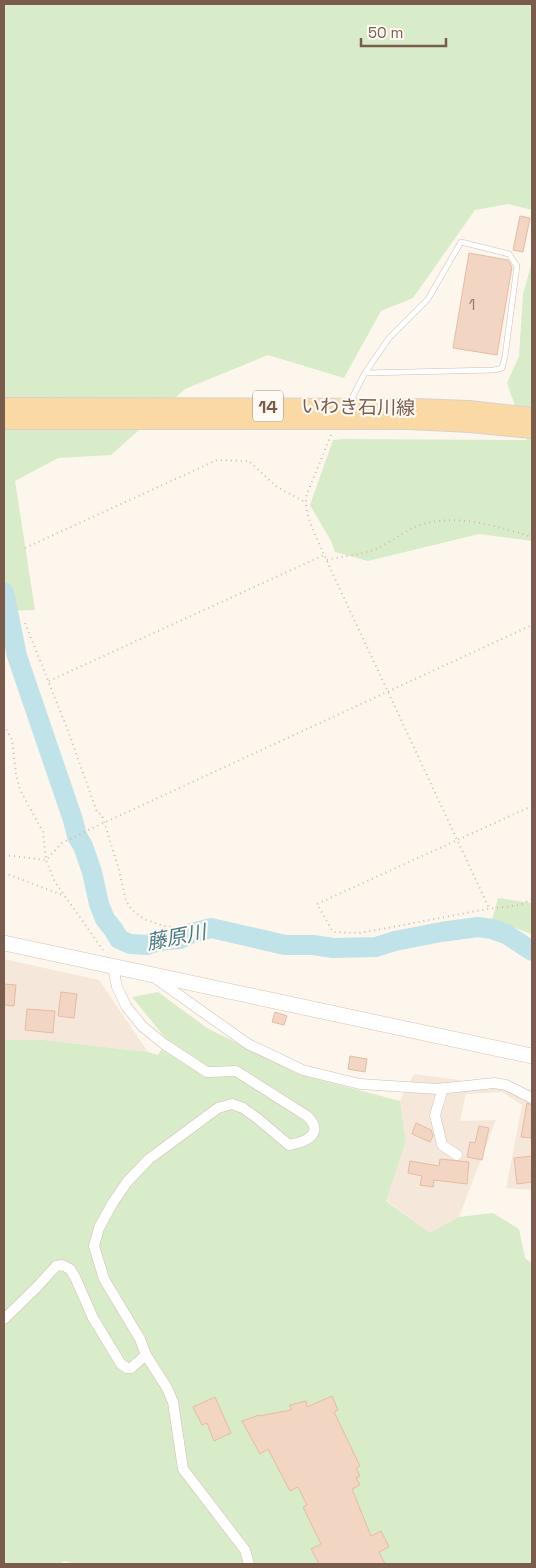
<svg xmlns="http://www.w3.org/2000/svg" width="536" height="1568" viewBox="0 0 536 1568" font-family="'Space Grotesk','Noto Sans JP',sans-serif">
<rect width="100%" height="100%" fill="#fdf6ec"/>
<path fill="#f5e8da" d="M4,959L99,980L148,1052L44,1040H4Z
M414,1074L532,1090V1190L506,1188L522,1105L502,1092L466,1094L460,1121L496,1120L459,1217L431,1234L386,1200L406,1141L400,1101Z"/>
<path fill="#d8ecc9" d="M4,4H532V210L508,204L475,210L413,298L381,311L344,378L268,355L185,389L111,455L58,458L15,481L35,610L4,611Z
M532,262V541L479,534L368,561L335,552L331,541L310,505L333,440L344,439L527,440L507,383L519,356L523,294Z
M498,898L532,903V935L529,933L492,920Z
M158,992L207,1028L298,1074L400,1101L406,1141L386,1201L430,1233L459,1217L493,1213L519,1229L525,1258L532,1263V1564H75L65,1561L58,1564H4V1040H44L148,1052L158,1055L167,1040L132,997Z"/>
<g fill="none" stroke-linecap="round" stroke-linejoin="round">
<path stroke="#bfe3e8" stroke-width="20" d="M4,592L17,656L73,820L77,836L83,846L92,872L99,904L105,919L113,929L119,939L130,944L147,945L158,941L180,939L192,933L211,928L285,945H313L333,948L376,947L395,941L441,932L478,927L492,929L506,934L532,951"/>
</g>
<path fill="#f3d5c3" stroke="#e6bba3" d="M520,216L530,218L523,252L513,250Z
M469,253L508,260L512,267L497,355L453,348Z
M4,984L16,985L14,1006L4,1005Z
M61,992L77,994L74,1018L58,1016Z
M27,1009L55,1011L53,1033L25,1030Z
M275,1012L287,1016L284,1025L272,1022Z
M350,1056L367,1059L365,1072L348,1069Z
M527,1103L532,1105L531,1138L521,1137Z
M416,1123L431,1130L433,1136L430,1142L412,1134Z
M479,1126L489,1128L482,1160L467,1157L470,1142L475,1143Z
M532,1156V1173L531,1174L532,1182L517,1184L514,1158Z
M440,1159L469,1162L467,1184L434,1180L433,1187L420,1185L422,1176L408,1173L410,1161L439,1166Z
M332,1396L338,1410L334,1412L360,1466L356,1468L360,1476L356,1478L360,1485L352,1489L371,1536L381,1531L389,1547L379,1552L385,1564H319L311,1549L321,1544L303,1507L307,1505L298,1487L290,1491L268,1449L260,1454L242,1421L259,1415V1416L291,1410L290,1405L306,1401L307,1407Z
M215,1397L231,1433L214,1441L207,1423L202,1425L193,1407Z"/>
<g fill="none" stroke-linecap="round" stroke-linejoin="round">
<g stroke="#d1beb0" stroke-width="6">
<path id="lane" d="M349,404L365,373L389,338L428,299L461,242L509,254L517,266L505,356L502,368L494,370L365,373"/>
</g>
<g stroke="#d1beb0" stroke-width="11">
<path id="street" d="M113,967L117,987L126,1006L142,1026L164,1044L207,1072L236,1071L307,1116C325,1133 307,1142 289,1145L257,1118L243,1108L232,1104L218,1108L149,1159L127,1182L112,1204L99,1228L94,1246L104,1279L140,1339L146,1355L167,1388L173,1402L183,1469L245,1550L249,1564
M155,978L248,1044L303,1070L360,1084L438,1089L494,1083L506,1085L532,1098
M443,1088L435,1115L442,1145L457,1155
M4,1319L36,1288L56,1266L62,1265L70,1269L75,1277L93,1318L121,1364L127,1368H131L146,1355"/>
</g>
<g stroke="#d6c0b0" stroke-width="16">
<path id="secondary" d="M4,943L532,1056"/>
</g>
<g stroke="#dad1cd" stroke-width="18">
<path id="primary" d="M4,406L416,407L469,409L532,416
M4,421H409L470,424L532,430"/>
</g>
<path stroke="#d9b8a5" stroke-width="2" stroke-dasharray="1 4" stroke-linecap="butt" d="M331,435L307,494C302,513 317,537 324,555L489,908
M25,548L217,460L249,461L277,487L305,502
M327,560C342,556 361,555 376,549C392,542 406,529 423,524C459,514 498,526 532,537
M25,623L67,728L97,812L102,815L119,870L126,901L132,910L144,919L163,926L175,927L190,924
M49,681L324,555
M4,725L12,740L16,774L20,790L43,832L46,860L55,882L103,950
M532,806L317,904L333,932L359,933L382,929L487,909L520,905L532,899
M4,855L46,860L62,843L97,826L532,625
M4,873L65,896"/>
<use href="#lane" stroke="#fff" stroke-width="5"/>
<use href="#street" stroke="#fff" stroke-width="10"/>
<use href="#secondary" stroke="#fff" stroke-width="15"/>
<use href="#primary" stroke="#fbd9a5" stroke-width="16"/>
</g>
<g text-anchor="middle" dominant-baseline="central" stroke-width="4.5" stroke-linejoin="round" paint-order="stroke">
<g font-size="16" fill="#987a6a">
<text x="472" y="304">1</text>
</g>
<rect fill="#fffaf3" stroke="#a28b7f" stroke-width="1" x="253" y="390.5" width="30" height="31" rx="4"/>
<g font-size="18" font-weight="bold" fill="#7a5c4d">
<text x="268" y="406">14</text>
</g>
<g font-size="19" fill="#7a5c4d" stroke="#fffaf3">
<text transform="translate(358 407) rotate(1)">いわき石川線</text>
</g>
<g font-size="20" font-style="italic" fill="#437c86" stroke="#fffaf3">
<text transform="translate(176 937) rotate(-11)">藤原川</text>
</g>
</g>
<rect width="536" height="1568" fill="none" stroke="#7a5c4d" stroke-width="10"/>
<path d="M361 38v8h85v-8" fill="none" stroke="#7a5c4d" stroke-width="2.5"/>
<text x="368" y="38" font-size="15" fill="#7a5c4d" stroke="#fffaf3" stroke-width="4" paint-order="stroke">50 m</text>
</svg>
